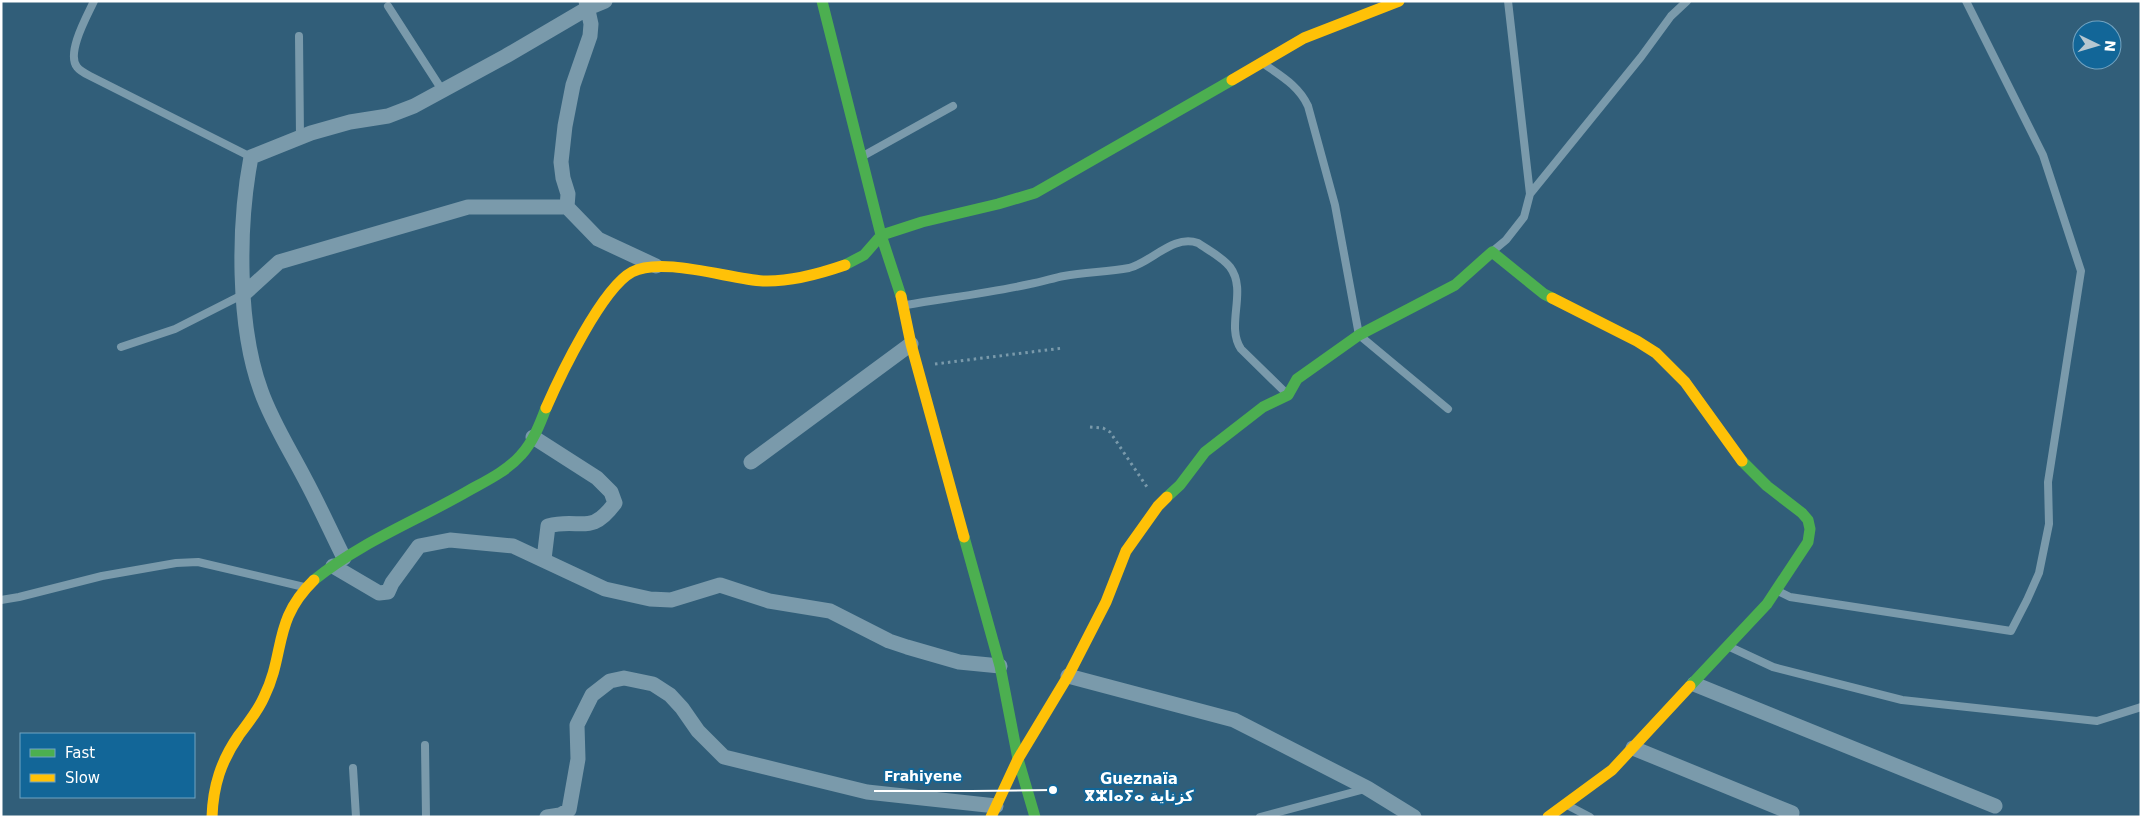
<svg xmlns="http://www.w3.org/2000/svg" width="2142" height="818" viewBox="0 0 2142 818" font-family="'DejaVu Sans',Cairo,'Noto Sans Tifinagh',sans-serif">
<rect width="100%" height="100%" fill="#315e79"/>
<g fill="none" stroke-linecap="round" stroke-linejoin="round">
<path stroke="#7a9aab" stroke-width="3" stroke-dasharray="2.5 4" stroke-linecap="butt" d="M935,364L1063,348
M1090,427L1103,428L1110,432L1149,490"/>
<path stroke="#7a9aab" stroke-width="8" d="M94,1C87,16 66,53 77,67C80,71 86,74 90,76L251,157
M1508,1L1530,194
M388,6L442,90
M299,36L300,137
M1264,64C1281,76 1299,86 1308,106L1335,205L1359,335L1448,409
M863,156L953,106
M1494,250L1506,240L1524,217L1530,194L1641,57L1671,16L1687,1
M906,305C947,298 989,293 1030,284C1042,282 1053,278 1064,276C1085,272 1107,272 1129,268C1152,262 1173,234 1198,243C1208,250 1222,257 1230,267C1248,291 1225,325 1241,349L1286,393
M121,347L175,329L244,294
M1778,591L1790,597L2011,631L2027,600L2039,573L2049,524L2048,482L2081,271L2043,155L1966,1
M1,600L19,597L102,576L176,563L198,562L304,587
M1730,647L1773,667L1902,700L2097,721L2141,707
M425,745L426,817
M353,768L356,817
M1567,805L1590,817
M1260,817L1365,789"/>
<path stroke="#7a9aab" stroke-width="15" d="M567,207L568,194L563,178L561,162L565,126L573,85L590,36L591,24L586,1
M244,294L279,262L468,207H567L598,239L656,266
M533,437L597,478L611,492L615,503C590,537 581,517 548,526L544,559
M751,462L911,344
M344,558C331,532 319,505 305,479C290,450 272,422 261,391C237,326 238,225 251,157L311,133L350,122L388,116L414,106L506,56L588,8L605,1
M333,566L379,593L388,592L392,583L419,546L450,540L513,546L605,589L650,599L671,600L720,585L769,601L830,611L889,641L907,647L959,662L1000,666
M1068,676L1234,720L1367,788L1414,817
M1694,684L1995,806
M1633,748L1792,813
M547,817L560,815L569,810L578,759L577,725L592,695L610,681L624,678L653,684L670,695L682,708L698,731L724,757L867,792L996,806"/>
<path stroke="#4caf50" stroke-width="11" d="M822,1L881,235L901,296
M845,265L864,255L878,239L885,234L922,222L998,204L1035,193L1232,80
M1167,497L1180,485L1205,452L1263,407L1288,395L1297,379L1359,335L1455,285L1492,252L1544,294L1552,298
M964,537L1000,666L1018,759L1035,817
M314,580C361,542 416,521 468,491C486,481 507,471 521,455C533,442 540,424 546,408
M1690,686L1767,604L1808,542L1810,529L1808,520L1802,513L1767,486L1742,461"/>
<path stroke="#ffc107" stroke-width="11" d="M1232,80L1304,38L1399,1
M901,296L911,344L964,537
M1552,298L1637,341L1656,353L1685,382L1742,461
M546,408C560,376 602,288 632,272C662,256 729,279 763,281C790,282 819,274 845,265
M212,817C213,786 221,761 239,735C248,723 258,711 264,697C286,652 272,621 314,580
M991,817L1018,759L1068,676L1106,602L1126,551L1158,506L1167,497
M1548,817L1612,770L1690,686"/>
</g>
<g text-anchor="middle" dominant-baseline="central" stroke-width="4" stroke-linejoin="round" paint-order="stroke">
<g font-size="15" font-weight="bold" fill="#fff" stroke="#126698">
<text x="1139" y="779">Gueznaïa<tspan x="1139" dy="17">ⴳⵣⵏⴰⵢⴰ كزناية</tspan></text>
</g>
</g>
<path fill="none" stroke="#fff" stroke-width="2" d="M1053 790L972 791H874"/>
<circle fill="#fff" stroke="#126698" stroke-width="2" cx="1053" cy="790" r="5"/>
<g font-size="14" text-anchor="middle" font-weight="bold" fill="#fff" stroke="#126698" stroke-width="4" stroke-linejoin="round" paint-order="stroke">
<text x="923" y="781">Frahiyene</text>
</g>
<rect width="2142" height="818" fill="none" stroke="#ffffff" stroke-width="5"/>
<rect x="20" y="733" width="175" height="65" fill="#126698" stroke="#71a3c1"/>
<rect x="30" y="749" width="25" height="8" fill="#4caf50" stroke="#71a3c1"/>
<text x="65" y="758" font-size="15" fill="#ffffff">Fast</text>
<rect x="30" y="774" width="25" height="8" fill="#ffc107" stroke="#71a3c1"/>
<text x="65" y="783" font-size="15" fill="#ffffff">Slow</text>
<g transform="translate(2097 45) rotate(95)"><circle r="24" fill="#126698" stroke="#71a3c1"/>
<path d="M0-4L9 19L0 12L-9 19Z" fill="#b7c7d0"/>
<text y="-8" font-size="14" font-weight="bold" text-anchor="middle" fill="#ffffff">N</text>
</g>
</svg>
